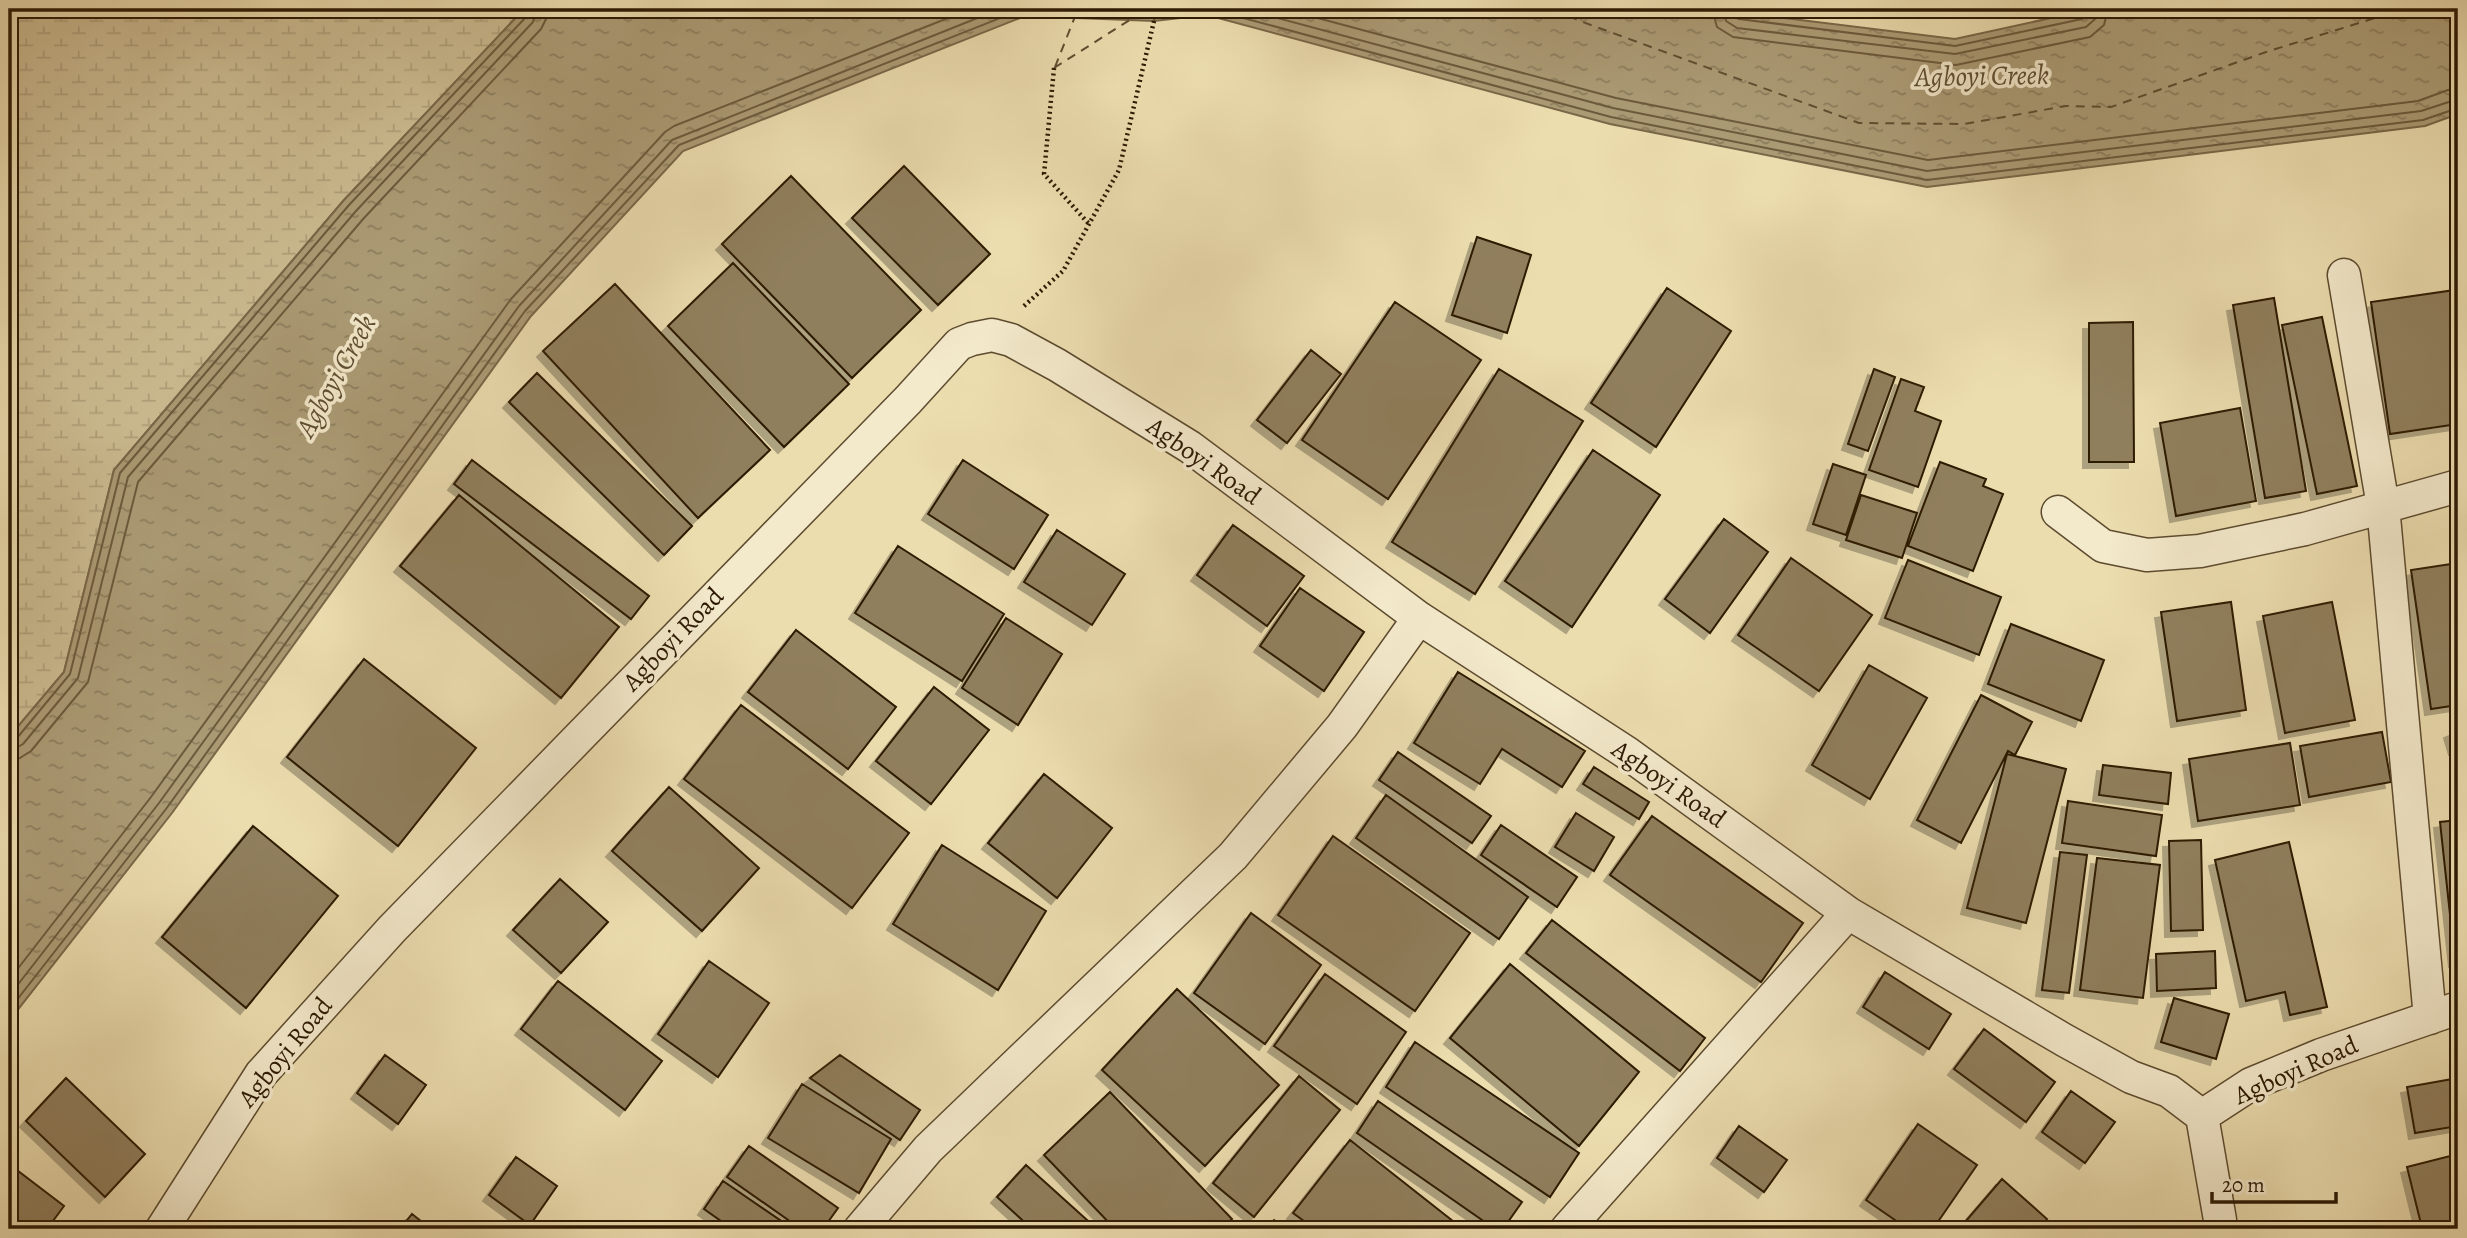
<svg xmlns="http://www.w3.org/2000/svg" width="2467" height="1238" viewBox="0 0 2467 1238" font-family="Alegreya,serif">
<defs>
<pattern id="wetland-marsh" width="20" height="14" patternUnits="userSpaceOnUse" patternTransform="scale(1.75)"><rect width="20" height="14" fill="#ccbc92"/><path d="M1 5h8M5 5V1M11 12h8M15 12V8" fill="none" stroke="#b0a17c"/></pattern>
<pattern id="water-ripples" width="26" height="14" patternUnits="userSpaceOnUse" patternTransform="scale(1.75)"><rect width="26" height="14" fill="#ab9b75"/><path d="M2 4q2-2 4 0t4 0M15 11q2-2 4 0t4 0" fill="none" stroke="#8c7e5e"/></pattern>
<filter id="shadow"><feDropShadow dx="-6" dy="6" stdDeviation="0" flood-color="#0004"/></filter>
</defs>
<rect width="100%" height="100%" fill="#ecddaf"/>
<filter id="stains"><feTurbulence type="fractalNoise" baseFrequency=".00286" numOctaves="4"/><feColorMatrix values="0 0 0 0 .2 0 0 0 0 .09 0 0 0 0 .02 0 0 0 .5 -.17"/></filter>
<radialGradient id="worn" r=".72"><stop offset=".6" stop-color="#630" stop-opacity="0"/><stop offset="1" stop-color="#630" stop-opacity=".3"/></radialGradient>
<path fill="url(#wetland-marsh)" stroke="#7c6b4b" stroke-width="2" d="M9,9H524L344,200L114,470L64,672L9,737Z"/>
<path fill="url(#water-ripples)" stroke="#796748" stroke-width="2" d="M524,9H1712L1955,39L2092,9H2458V114L2425,126L1927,187L1610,124L1207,15L1154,21L1025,16L683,151L531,316L172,813L9,1021V737L64,672L114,470L344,200Z"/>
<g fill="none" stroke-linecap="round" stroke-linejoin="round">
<path stroke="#6c5a3c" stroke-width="2" d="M1210,9L1611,117L1927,180L2423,120L2458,108
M1244,9L1613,108L1927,171L2421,111L2458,99
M1284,9L1616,98L1928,160L2418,101L2448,90L2458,89
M1712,9L1717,27L1733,37L1956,65L2090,37L2104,25L2108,9
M1723,9L1726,21L1737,28L1955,54L2086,27L2095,19L2098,9
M1732,9L1733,16L1739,19L1955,46L2082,19L2088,15L2089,9
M9,740L17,738L70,674L120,473L349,205L526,17L528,9
M9,749L16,748L23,744L78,678L128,477L356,211L533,22L537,9
M9,760L20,758L31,751L88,682L138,482L364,218L541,29L546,19L548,9
M9,980L151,797L511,299L665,132L674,126L971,9
M9,996L159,803L519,306L672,140L1000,9
M9,1010L166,809L525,311L679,145L1023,9L1153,14L1199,9"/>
<path stroke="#5f4e31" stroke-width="2" stroke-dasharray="9 7" stroke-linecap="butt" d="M1554,9L1580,21L1859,123L1964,124L2066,106L2111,107L2266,52L2404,9
M1154,21L1157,9
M1055,67L1078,9
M1054,68L1147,9"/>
</g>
<path fill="#907f5d" stroke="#2d1a04" stroke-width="2" filter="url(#shadow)" d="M904,166L990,254L938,305L852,218Z
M791,176L921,310L852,378L722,244Z
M1477,237L1531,255L1507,333L1452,315Z
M733,263L849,384L784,447L668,326Z
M615,284L770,450L698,518L543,351Z
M1667,288L1731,331L1656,447L1591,403Z
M2455,290L2458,310V424L2390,434L2371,302Z
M2274,298L2306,491L2265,498L2233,305Z
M1395,302L1481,360L1388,499L1302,440Z
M2322,317L2357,486L2317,494L2282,325Z
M2133,322L2134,462H2089V323Z
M1311,350L1341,374L1287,443L1257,420Z
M1499,369L1583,421L1475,594L1392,542Z
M1874,369L1895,377L1868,451L1848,444Z
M537,373L692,526L664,555L509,402Z
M1901,379L1924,387L1915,411L1941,421L1918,487L1869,470Z
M2240,408L2256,501L2176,516L2160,423Z
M1593,450L1660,495L1572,627L1505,581Z
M472,460L649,596L631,619L454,484Z
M963,460L1048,515L1014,569L928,514Z
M1940,462L1986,479L1983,486L2003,494L1973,571L1908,546Z
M1833,464L1866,475L1846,535L1813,524Z
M459,495L619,627L561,698L400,566Z
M1861,495L1917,513L1902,558L1846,540Z
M1724,519L1768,552L1710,633L1665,599Z
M1233,525L1304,576L1267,626L1197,575Z
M1057,530L1125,574L1092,625L1024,582Z
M898,546L1004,614L962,681L855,613Z
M1791,558L1872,615L1819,691L1738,635Z
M1908,560L2001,597L1979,655L1885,618Z
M2458,563V705L2431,709L2411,570Z
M1300,588L1364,632L1324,691L1260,646Z
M2231,602L2246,710L2177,721L2161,612Z
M2332,602L2355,720L2285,733L2263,616Z
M1006,618L1062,654L1018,725L962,688Z
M2011,624L2104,660L2081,721L1988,684Z
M796,630L896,707L848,769L748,692Z
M364,659L476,748L398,846L287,757Z
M1869,665L1927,698L1870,799L1812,765Z
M1458,672L1585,751L1562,787L1502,749L1480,784L1414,743Z
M934,687L989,730L931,804L876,761Z
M1981,695L2032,722L2015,755L2008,751L1961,843L1917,820Z
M741,705L909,833L852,908L684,779Z
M2458,729V749H2455L2450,732Z
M2382,732L2391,782L2309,797L2300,746Z
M2290,743L2300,805L2198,821L2189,759Z
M1398,752L1491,816L1472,843L1379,780Z
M2007,754L2066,769L2026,923L1967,908Z
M2103,765L2171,773L2168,804L2099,795Z
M1594,767L1649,802L1639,819L1583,784Z
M1044,774L1112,828L1057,898L988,843Z
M669,787L759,868L702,931L612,851Z
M1386,795L1528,897L1499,939L1356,838Z
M2068,801L2162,815L2156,856L2062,843Z
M1576,813L1614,837L1594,871L1555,847Z
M1652,816L1803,923L1761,982L1610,875Z
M2458,820V961H2455L2440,822Z
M1501,825L1577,877L1557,907L1481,855Z
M253,826L338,896L246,1008L162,937Z
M1333,836L1470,933L1415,1011L1278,915Z
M2201,840L2203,930L2171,931L2169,841Z
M2289,842L2327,1007L2290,1015L2285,992L2246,1001L2215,860Z
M942,845L1046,911L998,990L893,924Z
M2060,852L2087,855L2069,993L2042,990Z
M2097,858L2160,865L2143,998L2080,990Z
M560,879L608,922L561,973L513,930Z
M1251,913L1321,965L1265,1044L1194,993Z
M1552,920L1705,1038L1680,1071L1526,953Z
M2215,951L2216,988L2157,991L2156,954Z
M709,961L769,1003L718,1077L658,1034Z
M1510,964L1639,1072L1579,1146L1450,1038Z
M1885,972L1951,1014L1929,1049L1863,1007Z
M1325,974L1406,1032L1357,1104L1274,1046Z
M558,981L662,1061L625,1110L521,1029Z
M1177,989L1279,1085L1205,1166L1102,1070Z
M2174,998L2229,1014L2216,1059L2161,1042Z
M1984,1029L2055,1082L2026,1122L1954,1069Z
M1415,1042L1579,1153L1550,1197L1386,1087Z
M385,1055L426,1085L398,1124L357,1093Z
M840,1055L920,1110L900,1140L810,1078Z
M1299,1076L1340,1110L1254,1217L1213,1183Z
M66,1078L145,1154L105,1197L26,1121Z
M2458,1078V1126L2415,1133L2407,1087Z
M802,1084L891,1139L859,1193L768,1138Z
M2071,1091L2115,1122L2085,1163L2042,1132Z
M1110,1092L1232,1219L1222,1229H1115L1044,1155Z
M1378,1101L1522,1202L1503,1229H1495L1357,1133Z
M1918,1124L1977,1165L1933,1229H1908L1866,1200Z
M1739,1126L1787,1160L1764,1192L1717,1158Z
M1350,1140L1463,1229H1315L1293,1213Z
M749,1146L838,1208L823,1229H801L727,1177Z
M2458,1154V1219L2422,1228L2407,1167Z
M516,1157L557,1186L530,1225L489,1195Z
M9,1164L64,1206L47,1229H9Z
M1026,1165L1097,1229H1032L997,1197Z
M2002,1179L2047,1219L2039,1229H1959Z
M723,1181L793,1229H726L728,1226L704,1209Z
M412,1214L431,1229H400Z
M1274,1220L1288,1229H1268Z"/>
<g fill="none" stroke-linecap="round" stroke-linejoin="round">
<g stroke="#5d4b2f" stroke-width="35">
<path id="minor" d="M2344,275L2383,506L2430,1018
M2058,512L2103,546L2147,555L2200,551L2305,529L2458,486
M2202,1116L2220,1220L2219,1229
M162,1229L261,1074L392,929L908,400L959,344L972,339L992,335L1011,340L1057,365L1190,447L1419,618L1627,753L1848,913L2064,1040L2131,1077L2169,1091L2202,1116L2251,1084L2321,1055L2458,1008
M860,1229L928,1149L1233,856L1342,726L1419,618
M1567,1229L1848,913"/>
</g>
<path stroke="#2d1a04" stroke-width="4.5" stroke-dasharray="2 3.5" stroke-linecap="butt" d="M1054,68L1044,174L1089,224
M1024,306L1063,271L1119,170L1154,21"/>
<use href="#minor" stroke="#f3e9cb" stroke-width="32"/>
</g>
<g text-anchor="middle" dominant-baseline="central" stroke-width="7" stroke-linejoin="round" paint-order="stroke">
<g font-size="26" fill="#2d1a04" stroke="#f3e9cb">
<text transform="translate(1204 461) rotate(35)">Agboyi Road</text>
<text transform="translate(673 639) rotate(-46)">Agboyi Road</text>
<text transform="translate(1669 784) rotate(35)">Agboyi Road</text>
<text transform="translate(285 1052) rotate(-51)">Agboyi Road</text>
<text transform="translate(2296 1070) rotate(-24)">Agboyi Road</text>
</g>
<g font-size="28" font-style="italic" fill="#5f4e31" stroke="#f3e9cb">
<text transform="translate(1982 76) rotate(-1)">Agboyi Creek</text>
<text transform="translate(336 376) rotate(-61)">Agboyi Creek</text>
</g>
</g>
<rect width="2467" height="1238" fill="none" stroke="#ecddaf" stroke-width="35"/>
<rect x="10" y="10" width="2446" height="1217" fill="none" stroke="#2d1a04" stroke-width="3.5"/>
<rect x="18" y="18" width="2432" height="1203" fill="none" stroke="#2d1a04" stroke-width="2"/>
<path d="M2212 1192v10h124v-10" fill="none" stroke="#2d1a04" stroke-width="3.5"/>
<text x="2222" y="1192" font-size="21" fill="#2d1a04" stroke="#f3e9cb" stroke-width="5" paint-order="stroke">20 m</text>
<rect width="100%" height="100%" filter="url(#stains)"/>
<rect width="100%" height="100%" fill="url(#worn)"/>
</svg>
